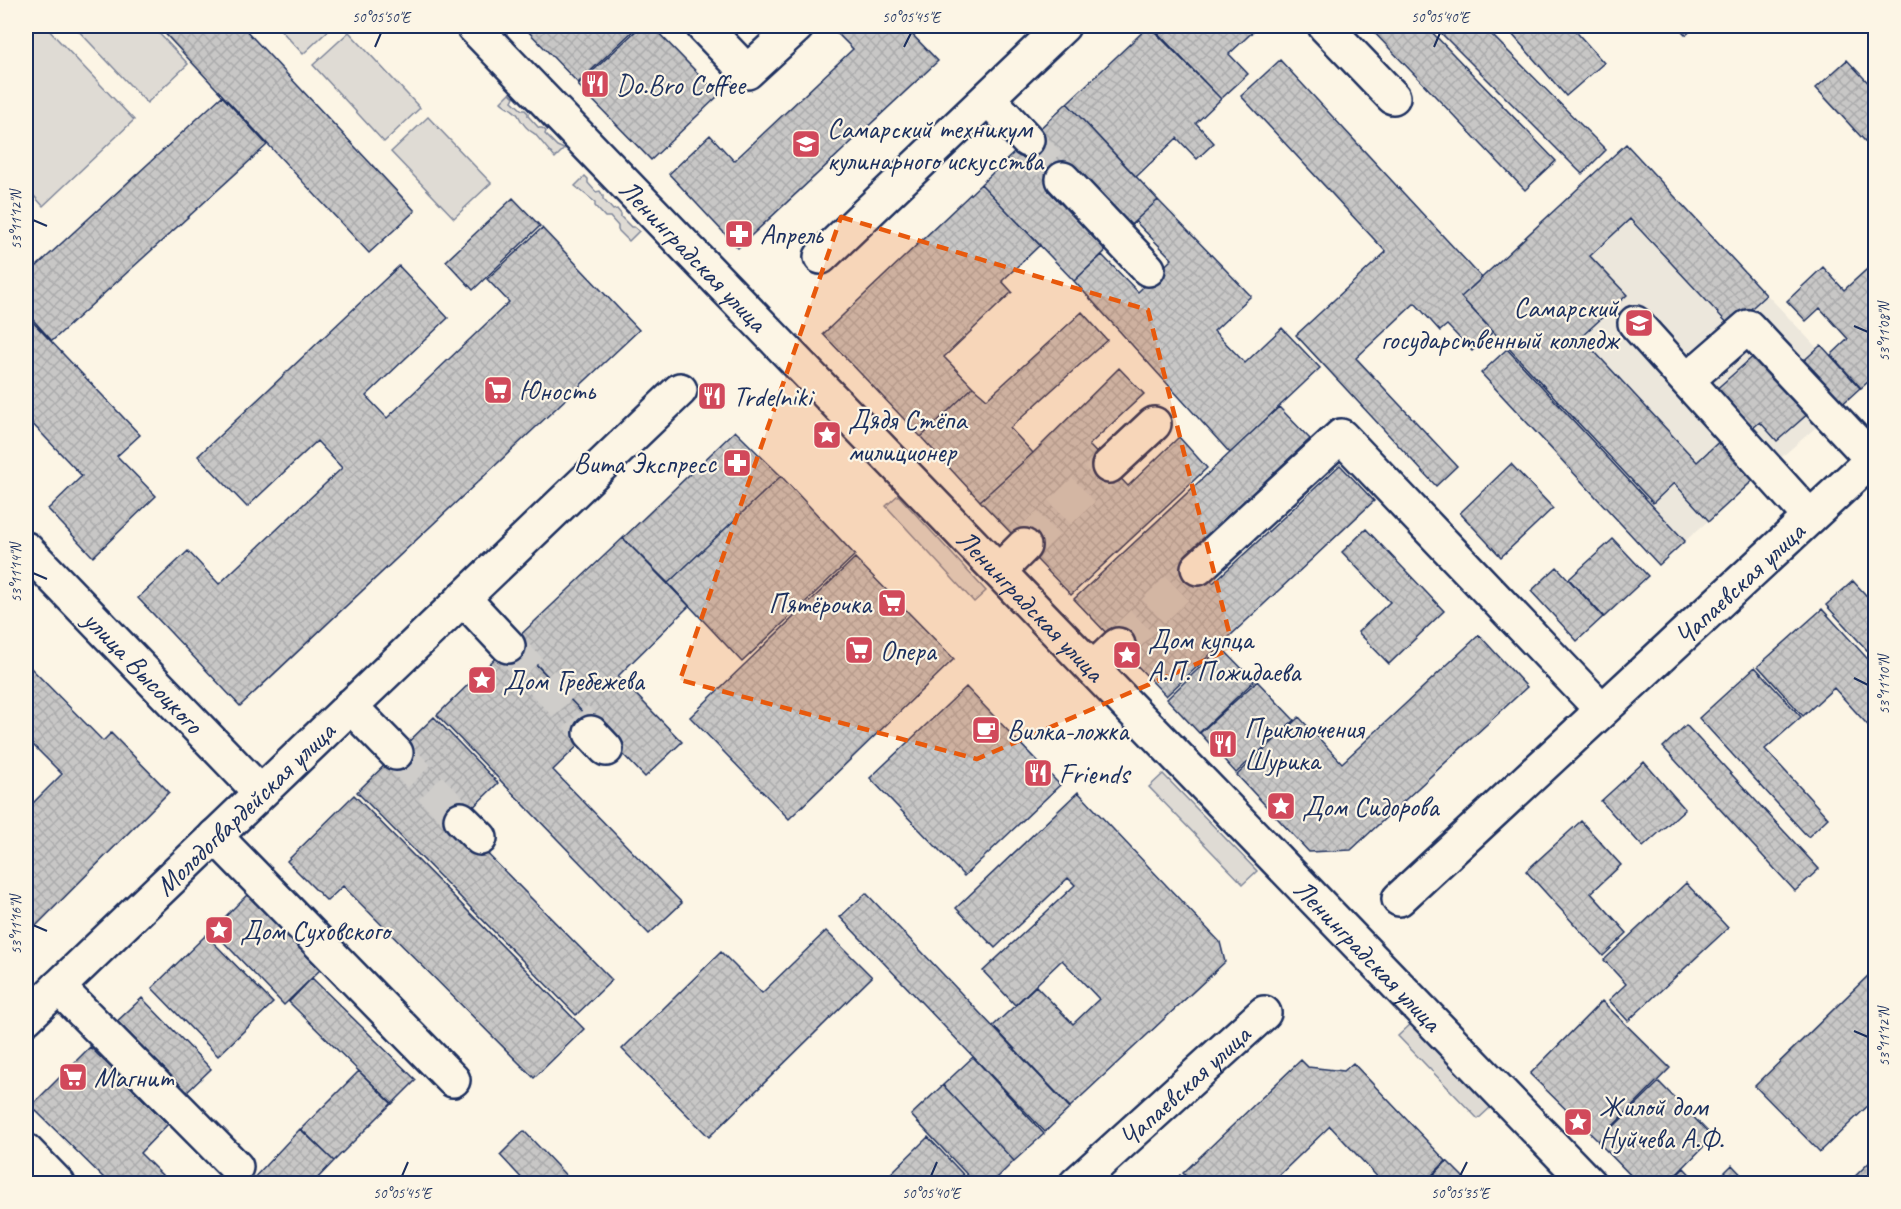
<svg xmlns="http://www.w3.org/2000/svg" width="1901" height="1209" viewBox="0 0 1901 1209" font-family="Caveat,sans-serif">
<defs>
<pattern id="building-cross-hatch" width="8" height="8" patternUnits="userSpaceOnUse" patternTransform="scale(1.5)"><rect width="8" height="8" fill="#c8c7c6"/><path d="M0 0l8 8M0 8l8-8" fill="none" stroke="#ababac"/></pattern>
</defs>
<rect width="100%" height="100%" fill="#fcf5e5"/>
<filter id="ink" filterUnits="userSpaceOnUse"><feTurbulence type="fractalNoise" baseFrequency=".0167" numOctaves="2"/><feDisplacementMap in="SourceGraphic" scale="12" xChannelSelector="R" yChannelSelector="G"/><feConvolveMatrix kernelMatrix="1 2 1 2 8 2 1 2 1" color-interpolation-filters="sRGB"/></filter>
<g filter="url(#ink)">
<path fill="#ece7dc" d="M1626,144L1817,348L1798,366L1837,409L1685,541L1461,297Z"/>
<path fill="#dfdbd4" stroke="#7d8599" stroke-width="1.5" d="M38,26H45L134,120L43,206L26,187V38Z
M74,26H152L188,64L147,103Z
M277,26H333L303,54Z
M349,32L420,108L384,142L313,65Z
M510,93L514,97L512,101L522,110H525L528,113V116L539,128H542L546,131L545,134L557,146L564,149L555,158L535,134C527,130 522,123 518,115C514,109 506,107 501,102Z
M428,117L491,183L454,218L391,152Z
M585,176L588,179V183L596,192L600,191L603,196V199L613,210L617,209L621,214V217L631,227H634L639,231L629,241L618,230V226L610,217H605L595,206V202L575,186Z
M898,495L986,591L974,602L886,506Z
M1163,774L1257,871L1243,884L1149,787Z
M1412,1023L1492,1106L1478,1119L1398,1036Z"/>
<path fill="url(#building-cross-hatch)" stroke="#1b2f5e" stroke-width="1.5" d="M158,26H242L415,211L369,253Z
M523,26H638L578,83Z
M641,26H652L719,95L651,160L578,85Z
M830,26H904L938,61L738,248L669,174L710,135L734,161L853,49Z
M1149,26L1221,99L1196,123L1214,143L1197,159L1177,138L1136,177L1067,103Z
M1151,26H1259L1229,54L1248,74L1221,99Z
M1368,26H1426L1556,161L1525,190Z
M1440,26H1483L1606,150L1582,174L1437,29Z
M1505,26H1571L1604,63L1566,96Z
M1677,26H1696L1686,35Z
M1280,60L1482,278L1461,297L1493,332L1472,351L1447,325L1440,331L1415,303L1356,358L1457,466L1436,486L1296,335L1386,252L1241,96Z
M1847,60L1876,91V153L1816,88Z
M222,96L267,145L52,341L26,312V276Z
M1067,103L1158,200L1122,233L1074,169L1049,191L1070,213L1079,205L1114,243L1074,281L981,184Z
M1626,144L1766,295L1731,327L1630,219L1590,256L1627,295L1581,337L1697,462L1727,434L1762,472L1709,521L1674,483L1653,503L1461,297Z
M981,184L1040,245L1002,281L1012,292L944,357L973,387L921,437L823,334Z
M513,198L540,226L473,290L446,261Z
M1158,200L1251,296L1214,331L1245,363L1282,328L1320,368L1230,453L1074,281L1102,255L1138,292L1172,259L1135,221Z
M542,228L639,330L240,706L138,598L188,551L219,584L342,468L317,441L247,507L198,456L399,266L448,318L366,396L387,418L509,302L487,279Z
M1876,261V375L1861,388L1831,355L1848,339L1820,308L1806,321L1787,301L1823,267L1844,290Z
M1082,312L1107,340L1010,428L1033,453L980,501L921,437L973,387L987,399Z
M26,315L140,435L117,456L156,496L93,557L48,509L82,476L26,417Z
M1821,345L1860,388L1837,409L1798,366Z
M1507,349L1685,541L1659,565L1481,373Z
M1757,353L1809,413L1777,441L1760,422L1747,433L1712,393Z
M1119,368L1144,394L1089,445L1128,486L1179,437L1207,468L1071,595L980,501L1033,453Z
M1279,407L1310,439L1187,555L1213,583L1340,465L1374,501L1166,696L1074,599Z
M735,431L781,476L668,583L623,538Z
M1511,464L1553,508L1501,557L1460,513Z
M781,476L855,555L742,662L668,583Z
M1366,529L1444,611L1389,664L1358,632L1390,602L1342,552Z
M623,538L689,606L618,676L682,742L645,777L514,641Z
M1613,539L1648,576L1604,617L1569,579Z
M855,558L954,659L789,819L690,717Z
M1557,567L1603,617L1577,641L1531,591Z
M1853,581L1876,606V660L1826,605Z
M1822,609L1876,668V734L1834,688L1803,716L1758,666Z
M1479,635L1527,687L1351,850L1309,852L1237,775L1299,717L1342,763Z
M513,641L597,727L553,770L682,903L649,934L437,715Z
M1221,647L1254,681L1199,733L1167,699Z
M26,663L103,741L111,733L169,792L26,936V810L62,774L26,738Z
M1755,667L1801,717L1765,749L1828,818L1808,837L1699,718Z
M1257,681L1294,720L1236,773L1200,733Z
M966,687L1060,785L964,876L870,778Z
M434,717L498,783L457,823L612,980L576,1015L357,792Z
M1686,725L1819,869L1795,891L1663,747Z
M1644,762L1685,809L1643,847L1601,801Z
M1078,792L1220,942L1225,962L1070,1107L993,1026L1036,986L1073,1024L1099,999L1062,960L1015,1005L983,971L1075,885L1068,878L995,948L956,908Z
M354,795L584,1029L534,1078L343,886L327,901L287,861Z
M1581,821L1621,865L1591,893L1627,933L1603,956L1526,871Z
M1686,883L1728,928L1628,1021L1609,1000L1626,984L1604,960Z
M249,893L322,968L284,1005L212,930Z
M866,893L1070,1108L1045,1132L840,917Z
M826,931L872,977L709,1137L622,1049L721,952L762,993Z
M206,935L273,1003L218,1056L152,988Z
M1876,968V1098L1820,1152L1755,1086Z
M312,978L416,1080L392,1104L289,1002Z
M142,998L211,1069L183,1096L114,1024Z
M1602,1001L1670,1068L1598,1141L1530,1074Z
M90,1047L168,1124L140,1153L171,1184H110L31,1106Z
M973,1057L1044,1134L1014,1161L943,1085Z
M1301,1060L1308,1067L1344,1071L1353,1063L1446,1161L1423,1184H1384L1330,1126L1270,1184H1192L1183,1173Z
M359,1071L392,1103L334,1161L301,1129Z
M1659,1082L1713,1137L1667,1184H1639L1598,1142Z
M943,1085L1014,1161L991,1184H976L911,1115Z
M300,1129L334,1161L312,1184H248Z
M524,1131L574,1184H527L500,1155Z
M928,1137L972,1184H880Z
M1876,1156V1184H1847Z
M1447,1161L1470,1184H1425Z
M1732,1165L1750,1184H1713Z
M1684,1168L1699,1184H1668Z
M1180,1175L1188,1184H1172Z"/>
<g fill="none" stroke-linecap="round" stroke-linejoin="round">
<path stroke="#cfcdca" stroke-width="33" stroke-dasharray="33 16" stroke-linecap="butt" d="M1027,140L1063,179
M1024,546L1109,466
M1118,645L1198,568
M508,646L591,733
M396,753L461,819"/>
<g stroke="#1b2f5e" stroke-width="38">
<g id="minor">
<path id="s1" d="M473,26L1589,1184"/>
<path d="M703,26L747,72L797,26"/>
<path d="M1325,26L1393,97"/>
<path d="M988,98L1027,140"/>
<path d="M1063,179L1148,269"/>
<path d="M821,257L1063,26"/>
<path d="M1635,323L1810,517"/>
<path d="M1687,380L1748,327L1872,459"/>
<path d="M1109,466L1154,424"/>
<path id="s2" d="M26,549L260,792"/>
<path d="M1198,568L1341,436L1602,710"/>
<path d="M999,571L1024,546"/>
<path d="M463,598L508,646"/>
<path d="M1093,669L1118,645"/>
<path d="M350,706L396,753"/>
<path d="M591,733L606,749"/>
<path d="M461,819L480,838"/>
<path d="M215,836L453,1080"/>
<path id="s3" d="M1399,899L1876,456"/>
<path d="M58,987L236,1167"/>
<path id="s4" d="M26,1018L680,390"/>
<path d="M26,1151L58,1184"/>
<path id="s5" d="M1076,1184L1264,1013"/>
</g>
</g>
<use href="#minor" stroke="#fcf5e5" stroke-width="33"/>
</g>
</g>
<path fill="#e8590c" fill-opacity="0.2" stroke="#e8590c" stroke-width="4.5" stroke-dasharray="12 8" stroke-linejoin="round" d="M841,217L1148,310L1233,648L977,759L680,680Z"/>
<path fill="none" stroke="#1b2f5e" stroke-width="2" d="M375,47L381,33M904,47L911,33M1434,47L1440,33M33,220L47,226M1854,326L1868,332M33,573L47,579M1854,678L1868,685M33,925L47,931M1854,1031L1868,1037M402,1176L408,1162M931,1176L937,1162M1460,1176L1467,1162"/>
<defs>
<g id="restaurant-square" transform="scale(1.5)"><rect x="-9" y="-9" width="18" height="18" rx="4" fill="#d1495b" stroke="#fcf5e5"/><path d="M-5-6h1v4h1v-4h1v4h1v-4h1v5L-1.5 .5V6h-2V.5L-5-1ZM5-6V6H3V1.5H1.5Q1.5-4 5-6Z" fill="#fff"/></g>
<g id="university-square" transform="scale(1.5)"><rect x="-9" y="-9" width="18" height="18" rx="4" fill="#d1495b" stroke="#fcf5e5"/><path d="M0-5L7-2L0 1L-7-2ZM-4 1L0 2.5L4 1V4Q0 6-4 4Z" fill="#fff"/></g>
<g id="pharmacy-square" transform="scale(1.5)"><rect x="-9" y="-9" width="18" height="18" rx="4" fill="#d1495b" stroke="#fcf5e5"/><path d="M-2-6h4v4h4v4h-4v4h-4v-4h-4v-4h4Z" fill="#fff"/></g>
<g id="supermarket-square" transform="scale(1.5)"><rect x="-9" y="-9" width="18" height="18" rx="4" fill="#d1495b" stroke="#fcf5e5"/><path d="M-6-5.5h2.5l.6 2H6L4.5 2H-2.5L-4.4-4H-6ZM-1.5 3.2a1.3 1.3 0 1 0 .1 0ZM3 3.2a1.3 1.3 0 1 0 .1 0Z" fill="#fff"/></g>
<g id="sight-square" transform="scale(1.5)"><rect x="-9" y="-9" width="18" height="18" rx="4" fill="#d1495b" stroke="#fcf5e5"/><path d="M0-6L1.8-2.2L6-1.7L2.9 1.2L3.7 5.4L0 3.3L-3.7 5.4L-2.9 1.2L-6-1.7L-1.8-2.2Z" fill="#fff"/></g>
<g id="cafe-square" transform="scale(1.5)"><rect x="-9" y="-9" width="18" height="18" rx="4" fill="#d1495b" stroke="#fcf5e5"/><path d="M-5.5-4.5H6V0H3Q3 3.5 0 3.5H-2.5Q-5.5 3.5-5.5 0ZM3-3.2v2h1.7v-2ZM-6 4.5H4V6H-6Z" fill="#fff"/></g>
</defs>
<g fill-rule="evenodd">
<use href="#restaurant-square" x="595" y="84"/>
<use href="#university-square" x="806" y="144"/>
<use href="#pharmacy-square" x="739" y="234"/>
<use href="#university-square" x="1639" y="323"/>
<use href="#supermarket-square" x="498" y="390"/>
<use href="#restaurant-square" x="712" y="396"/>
<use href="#sight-square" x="827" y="435"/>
<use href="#pharmacy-square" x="737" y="463"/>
<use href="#supermarket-square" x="892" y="603"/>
<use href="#supermarket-square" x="859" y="650"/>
<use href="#sight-square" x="1127" y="655"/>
<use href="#sight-square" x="482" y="680"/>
<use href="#cafe-square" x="986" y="730"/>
<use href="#restaurant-square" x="1223" y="744"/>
<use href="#restaurant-square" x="1038" y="773"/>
<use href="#sight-square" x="1281" y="806"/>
<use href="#sight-square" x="219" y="930"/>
<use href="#supermarket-square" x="73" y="1077"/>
<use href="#sight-square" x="1578" y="1122"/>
</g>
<g text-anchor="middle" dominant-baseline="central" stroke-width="4.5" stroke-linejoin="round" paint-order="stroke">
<g font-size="28" fill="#1b2f5e" stroke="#fcf5e5" text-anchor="start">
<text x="616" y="84">Do.Bro Coffee</text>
<text x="827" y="128">Самарский техникум<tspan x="827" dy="32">кулинарного искусства</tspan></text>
<text x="760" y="234">Апрель</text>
<text x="1618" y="307" text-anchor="end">Самарский<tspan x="1618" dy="32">государственный колледж</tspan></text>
<text x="519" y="390">Юность</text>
<text x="733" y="396">Trdelniki</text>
<text x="848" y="419">Дядя Стёпа<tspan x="848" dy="32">милиционер</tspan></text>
<text x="716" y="463" text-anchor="end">Вита Экспресс</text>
<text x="871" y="603" text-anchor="end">Пятёрочка</text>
<text x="1148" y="639">Дом купца<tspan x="1148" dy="32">А.П. Пожидаева</tspan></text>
<text x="880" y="650">Опера</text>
<text x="503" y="680">Дом Гребежева</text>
<text x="1244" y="728">Приключения<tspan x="1244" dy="32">Шурика</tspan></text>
<text x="1007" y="730">Вилка-ложка</text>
<text x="1059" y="773">Friends</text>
<text x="1302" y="806">Дом Сидорова</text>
<text x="240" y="930">Дом Суховского</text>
<text x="94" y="1077">Магнит</text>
<text x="1599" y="1106">Жилой дом<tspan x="1599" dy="32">Нуйчева А.Ф.</tspan></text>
</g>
<g font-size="28" fill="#1b2f5e" stroke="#fcf5e5">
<text stroke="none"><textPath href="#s1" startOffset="318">Ленинградская улица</textPath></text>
<text stroke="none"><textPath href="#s3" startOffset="464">Чапаевская улица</textPath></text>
<text stroke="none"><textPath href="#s1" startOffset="804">Ленинградская улица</textPath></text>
<text stroke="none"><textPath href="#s2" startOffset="170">улица Высоцкого</textPath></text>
<text stroke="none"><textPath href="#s4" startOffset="303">Молодогвардейская улица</textPath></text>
<text stroke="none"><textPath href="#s1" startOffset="1290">Ленинградская улица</textPath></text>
<text stroke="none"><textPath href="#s5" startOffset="146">Чапаевская улица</textPath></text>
</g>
</g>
<rect width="1901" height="1209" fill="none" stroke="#fcf5e5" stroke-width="66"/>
<rect x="33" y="33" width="1835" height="1143" fill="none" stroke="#1b2f5e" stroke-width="2"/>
<g font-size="15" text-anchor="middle" fill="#1b2f5e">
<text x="381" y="22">50°05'50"E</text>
<text x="911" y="22">50°05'45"E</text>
<text x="1440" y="22">50°05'40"E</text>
<text transform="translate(16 220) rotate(-90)" y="5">53°11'12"N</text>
<text transform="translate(1884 332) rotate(-90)" y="5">53°11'08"N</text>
<text transform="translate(16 573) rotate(-90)" y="5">53°11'14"N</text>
<text transform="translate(1884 685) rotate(-90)" y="5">53°11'10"N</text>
<text transform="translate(16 925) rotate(-90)" y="5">53°11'16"N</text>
<text transform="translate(1884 1037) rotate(-90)" y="5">53°11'12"N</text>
<text x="402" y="1198">50°05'45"E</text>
<text x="931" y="1198">50°05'40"E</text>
<text x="1460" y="1198">50°05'35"E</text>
</g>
</svg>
